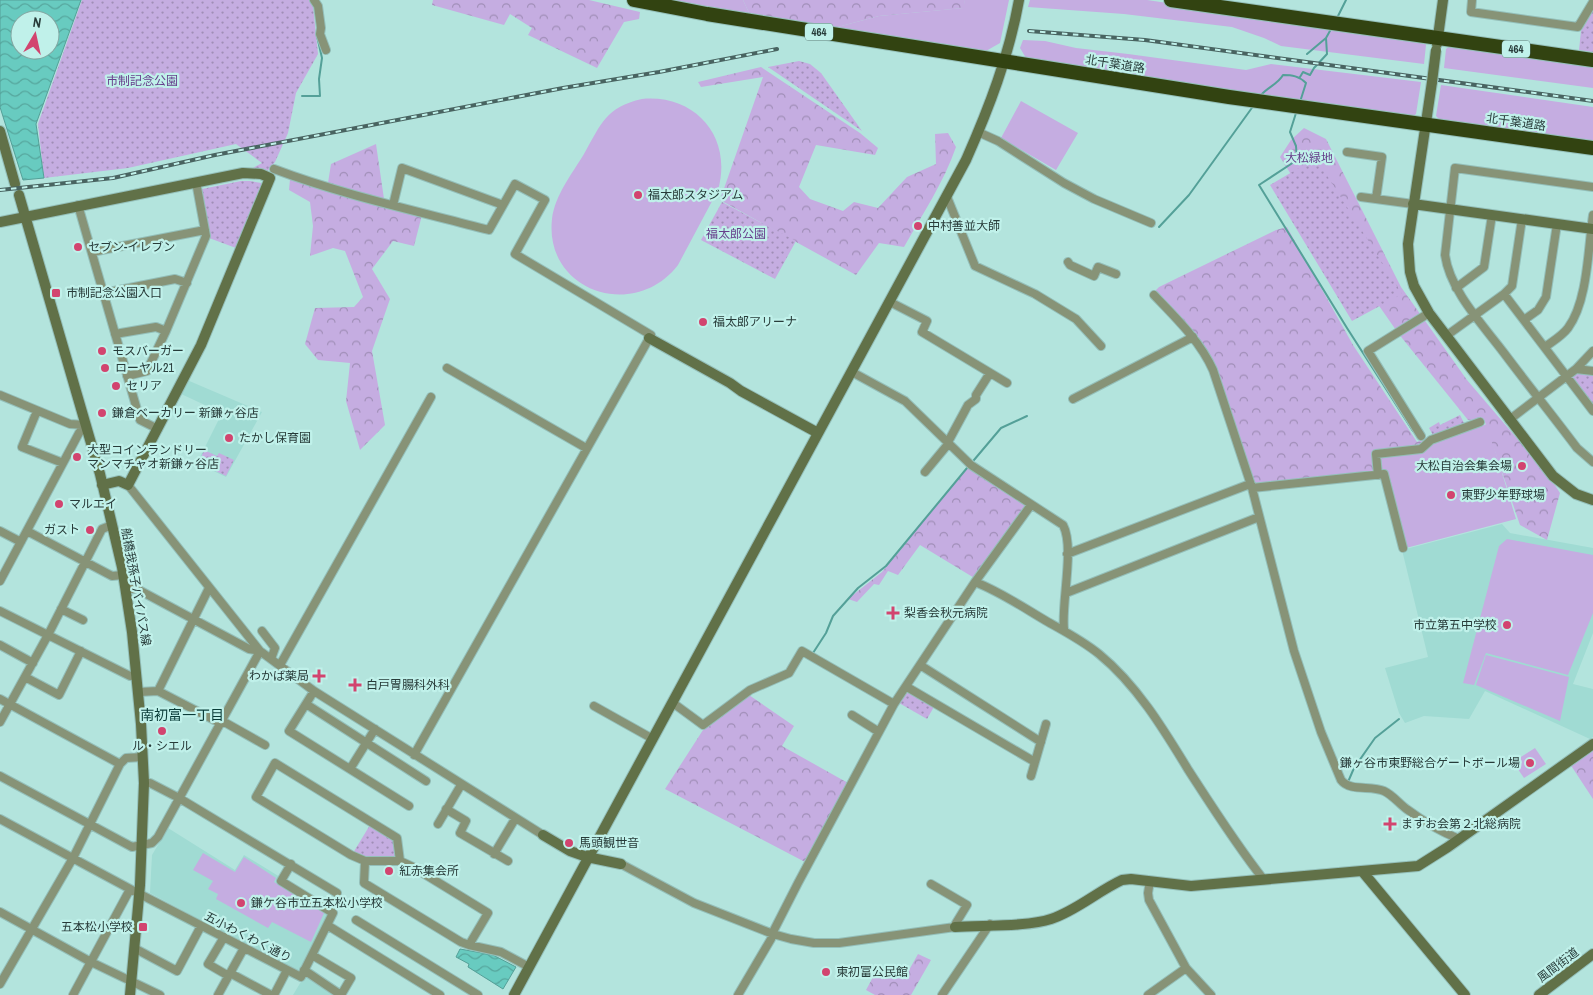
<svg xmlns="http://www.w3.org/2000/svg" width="1593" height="995" viewBox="0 0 1593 995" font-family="'Archivo Narrow','Noto Sans JP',sans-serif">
<defs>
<pattern id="forest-crowns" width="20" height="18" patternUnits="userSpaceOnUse" patternTransform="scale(1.25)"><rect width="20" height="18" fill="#c5ade1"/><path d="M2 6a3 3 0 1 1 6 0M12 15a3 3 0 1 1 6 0" fill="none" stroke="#a08eb7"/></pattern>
<pattern id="park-dots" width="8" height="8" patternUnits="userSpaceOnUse" patternTransform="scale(1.25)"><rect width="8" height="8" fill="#c5ade1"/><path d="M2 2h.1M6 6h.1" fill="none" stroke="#a08eb7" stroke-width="1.8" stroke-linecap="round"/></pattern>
<pattern id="water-waves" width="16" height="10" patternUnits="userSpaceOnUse" patternTransform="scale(1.25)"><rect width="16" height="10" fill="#68cbc0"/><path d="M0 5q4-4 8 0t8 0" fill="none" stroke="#56a69d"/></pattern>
</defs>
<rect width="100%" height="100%" fill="#b3e4dd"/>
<path fill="#a0dbd3" d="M187,380L262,412L226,477L197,463L222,413L179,393Z
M1502,524L1510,533L1593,548V633L1573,684L1593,689V737L1590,739L1485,691L1469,719L1424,716L1405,723L1399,713L1385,668L1428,657L1402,550Z
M168,828L235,870L244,855L280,877L329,913L300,973L150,893L152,855Z
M305,975L337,995H293Z"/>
<path fill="#c5ade1" d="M670,0H743L750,15Z
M965,0H1009L1000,43L986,51L830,29L879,16L963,8Z
M1030,0H1147L1423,41L1426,45L1424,64L1281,46L1264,38L1232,27L1124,14L1028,7Z
M1023,40L1045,41L1076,48L1128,54L1246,70L1271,64L1421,82L1416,114L1411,118L1026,58L1020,48Z
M1450,46L1593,66V88L1444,68L1446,49Z
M1441,85L1593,107V142L1441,121L1436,116Z
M642,99C696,94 733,138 718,190L678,265C634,322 544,291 552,219C555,195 572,174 584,154C601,124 606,107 642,99Z
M1021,101L1078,133L1056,170L1001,138Z
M1487,424L1516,519L1406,548L1387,472L1381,469L1379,461L1382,457L1421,453L1433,443Z
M1507,539L1593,555V613L1568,675L1486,653L1474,685L1463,683L1499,546Z
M1486,655L1569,677L1560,721L1476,685Z
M1535,748L1546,764L1524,778L1513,762Z
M203,853L235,872L244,857L276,878L274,882L324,913L311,942L272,922L268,928L216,899L218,894L208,889L213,881L193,870Z"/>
<path fill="url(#forest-crowns)" d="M433,0H589L640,12L639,19L624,22L597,68L528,35L532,28L510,14L504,25L432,5Z
M743,0H965L964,8L879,16L830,29L750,15Z
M761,67L860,133L878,148L875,155L816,145L799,187L810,199L843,211L854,202L878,208L907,177L936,164L935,134L948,133L956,147C944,182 922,215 904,247L879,243L856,275L720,200L763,77L701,87L698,82Z
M1304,128L1326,139L1401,287L1467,380L1549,476L1560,493L1547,540L1520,525L1484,419L1468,420L1398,333L1327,231L1280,157L1291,140Z
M376,144L384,199L422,215L414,246L393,241L372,269L390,299L372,351L385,425L360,450L346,401L350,363L318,360L305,344L315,308L354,307L363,297L345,251L333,248L310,256L313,226L310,202L289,190L290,179L327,189L331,164Z
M1287,227L1353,345L1417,442L1428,437L1419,447L1372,451L1375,469L1371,472L1257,483L1253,482L1208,355L1156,294V290L1159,287L1276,230Z
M969,467L1027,506L976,579L920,545L898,575L888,571L879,585L874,584L857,602L848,599L882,572L908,541L918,526Z
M749,695L794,726L782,746L848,783L805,862L665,789L703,730Z
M1593,747V799L1570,764Z
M918,954L931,960L911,995H875L866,990L878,968L904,979Z"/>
<path fill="url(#park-dots)" d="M82,0H309L313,6L318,54L296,93L288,133L275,162L266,173L251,169L262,163L236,144L128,168L44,178L38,124Z
M1593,11V52L1579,50L1581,31Z
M799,61L810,64L821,73L862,131L768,67Z
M1316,158L1402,294L1352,321L1270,185Z
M241,181H250L261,183L262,186L236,248L209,238L201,192L202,189Z
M722,202L796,241L775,279L701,240Z
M1580,371L1593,373V405L1573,379V377Z
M1460,415L1465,425L1433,435L1429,428L1439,422L1440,425Z
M204,450L217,456L219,453L234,460L226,476L199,463Z
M911,691L935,705L927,719L899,703L906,692Z
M370,825C385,834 399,838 395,858L367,857L353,853Z"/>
<path fill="url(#water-waves)" stroke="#54a098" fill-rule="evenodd" d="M0,0H81L36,124L44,178L23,180L0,107ZM20,20H50V50H20Z
M460,949L493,955L516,967L503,989L468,967L469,964L456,957Z"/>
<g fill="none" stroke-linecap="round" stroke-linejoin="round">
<path stroke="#54a098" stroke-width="2" d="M1337,18L1346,0
M1307,54L1326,38L1331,29
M1300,77L1303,72L1310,75L1314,68L1327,54L1326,38
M1261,95C1268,87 1278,84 1283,75C1292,75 1299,76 1306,83L1300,102
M302,96H320L319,79L322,58L317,36
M1296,113L1290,132L1296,146L1297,160L1259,185L1347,328L1413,431
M1159,227L1189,195L1254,105
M974,460L1001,428L1027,416
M813,653L826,633L833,616L858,588L886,566L967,468
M1348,782L1354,768L1375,738L1399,719"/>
<g stroke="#94bfb9" stroke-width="10">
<path id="street" d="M314,0L318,6L321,28L320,34L326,50
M1472,0L1471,12L1578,27L1593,2
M978,132L998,141L1064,183L1094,199L1151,223
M1347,152L1382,157L1376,199
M274,169C343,195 417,211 489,230L515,184L545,200L515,254L651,335L414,755
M1593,187L1455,168L1445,255C1450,291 1483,325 1504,353C1528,385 1553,416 1577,448L1593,462
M947,197L975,266L1035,294L1076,319L1101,346
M1361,197L1413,204
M78,205L140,420L158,429
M393,205L402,168L503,205
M92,252L205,230
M1068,262L1070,265L1094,276L1098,267L1116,274
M1456,288L1484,267L1492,215
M104,293L175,279L187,283
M1504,294L1593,411
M1154,295C1176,318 1200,341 1213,370L1252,488L1294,651L1321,732L1341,780C1350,792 1371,785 1384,791C1393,795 1400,805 1408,810C1424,822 1442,832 1459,839
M890,302L927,321L922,332L1007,383
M1524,320L1538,310L1546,297L1557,224
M115,334L156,327L166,331
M1446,336L1504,294L1512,286L1522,219
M1545,347C1553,341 1562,336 1568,328C1588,301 1588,248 1593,215
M447,368L586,448
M1576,369L1593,371
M852,372L905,401L971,465L1063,525C1075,547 1061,604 1064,629
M127,376L147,371L166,331L206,236L196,182
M0,395L70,424L85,425
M1073,399L1193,337
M37,411L22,447L63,463
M1509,420L1576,369L1593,351
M1421,436L1368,351L1429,313
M948,442L968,405L976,399V395L990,373
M925,472L949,443
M1378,475L1376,454L1421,449L1431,440L1480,422
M128,485L260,651L314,691L543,835
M1252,488L1384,474L1403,548
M0,531L21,542
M27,531L112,576L123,575
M1067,554L1250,484
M0,581L79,433L85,425
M975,582C1001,592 1024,608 1048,622C1066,632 1083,641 1099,654C1137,685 1164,730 1189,771C1213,808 1237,846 1264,880
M1066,593L1259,517
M61,609L83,620
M0,611L130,676L137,675
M262,631L275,648L271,659
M0,645L33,663
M280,665L431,397
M920,665L1041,742
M25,677L59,695L81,651
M907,687L1035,762
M158,691L209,588
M314,691L289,731L409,806
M139,692L158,691L220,723H226L265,745
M0,699L120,764
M673,703L703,725L750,690L789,673L802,651L894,704
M306,704L426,781
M594,706L653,739
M852,715L879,732
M0,722L48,635L102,529L112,525
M350,769L375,729
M0,776L132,847L152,843L158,837L260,651L249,649L137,589H126
M1031,776L1046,724
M144,783H150L179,798L337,893
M446,809L466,821L460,833L508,861
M0,819L132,890L301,977L333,913L281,881L291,864
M438,824L461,785
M494,854L515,819
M365,861H400
M621,864L694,903L773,934L791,939L814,943H839L955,927L956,923L967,905L931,884
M1150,881L1148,893L1149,900L1186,968L1211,995
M0,912L91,962L160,995
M356,920L478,995
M327,925L440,995
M224,937L208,964L227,975L230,973L271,995
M469,945L488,913L413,867L400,861L397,838L275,763L256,797L351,855L365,861L364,883L461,942L469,945L501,952L529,967
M134,948L177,971L201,926
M312,955L351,978L341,995
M304,970L341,995
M0,984L73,858L120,764L126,758L143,757
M73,995L128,893
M218,995L244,948
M274,995L287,970
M738,995L771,939L774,930L798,883L894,704L975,582L1031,505
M942,995L990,924
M1148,995L1186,968"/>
</g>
<g stroke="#94bfb9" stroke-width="12">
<path id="secondary" d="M1437,44L1443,0
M1432,82L1408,244L1410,272L1414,286L1429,313L1553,476L1576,494L1593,500
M0,131L15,184
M19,195L100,474L122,567L132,632L141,724L144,783L140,885L130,995
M1413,204L1593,229
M0,222L243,173L261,174L270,178L201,345L128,485L119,481L102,485
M649,338L730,383L741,391L818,433
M543,835L570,851L587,857L621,864
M1362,871L1465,995
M955,927C983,925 1027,927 1051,919C1076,911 1098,891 1122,880L1131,879L1191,886L1418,866L1448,847L1593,744
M514,995L966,160C989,108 1009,56 1019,0
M1539,995L1593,954"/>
</g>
<g stroke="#94bfb9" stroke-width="16">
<path id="highway" d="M634,0L707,14L1229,97L1593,148
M1171,0L1593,60"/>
</g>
<use href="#street" stroke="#879377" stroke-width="8"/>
<use href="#secondary" stroke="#617148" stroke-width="10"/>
<use href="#highway" stroke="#324311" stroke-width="14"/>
<g stroke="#496461" stroke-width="4">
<path id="rail" d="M1029,31L1145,40L1593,101
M0,190L113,178L215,155L356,128L563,88L659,72L777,49"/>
</g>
<use href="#rail" stroke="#c0f1ea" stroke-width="2" stroke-dasharray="5.5" stroke-linecap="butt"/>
<g stroke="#94bfb9" stroke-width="12" stroke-linecap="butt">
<path id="secondary-bridge" d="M1432,82L1436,50"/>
</g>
<use href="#secondary-bridge" stroke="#617148" stroke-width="10"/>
</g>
<g fill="#d2446f" stroke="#c0f1ea" stroke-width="2">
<circle cx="638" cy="195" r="5"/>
<circle cx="918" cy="226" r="5"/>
<circle cx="78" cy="247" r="5"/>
<rect x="51" y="288" width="10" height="10" rx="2.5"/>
<circle cx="703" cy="322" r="5"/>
<circle cx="102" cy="351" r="5"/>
<circle cx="105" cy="368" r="5"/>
<circle cx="116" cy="386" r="5"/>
<circle cx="102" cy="413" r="5"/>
<circle cx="229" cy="438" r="5"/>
<circle cx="77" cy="457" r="5"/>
<circle cx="1522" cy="466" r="5"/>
<circle cx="1451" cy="495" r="5"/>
<circle cx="59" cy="504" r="5"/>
<circle cx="90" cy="530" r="5"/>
<path d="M890.5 605.5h5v5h5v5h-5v5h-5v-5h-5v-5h5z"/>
<circle cx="1507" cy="625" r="5"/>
<path d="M316.5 668.5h5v5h5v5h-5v5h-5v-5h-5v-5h5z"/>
<path d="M352.5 677.5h5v5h5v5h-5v5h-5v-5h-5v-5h5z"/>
<circle cx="162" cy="731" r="5"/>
<circle cx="1530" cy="763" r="5"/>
<path d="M1387.5 816.5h5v5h5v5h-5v5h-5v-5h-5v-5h5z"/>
<circle cx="569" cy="843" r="5"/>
<circle cx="389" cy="871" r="5"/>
<circle cx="241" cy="903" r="5"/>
<rect x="138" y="922" width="10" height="10" rx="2.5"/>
<circle cx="826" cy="972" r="5"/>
</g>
<g text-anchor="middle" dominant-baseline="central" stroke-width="4.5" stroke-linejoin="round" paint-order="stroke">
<g fill="#c0f1ea" stroke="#55726e" stroke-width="1">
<rect x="805" y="23.5" width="28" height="17" rx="4"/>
<rect x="1502" y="40.5" width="28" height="17" rx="4"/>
</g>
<g font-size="11" font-weight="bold" fill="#273b39">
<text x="819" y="32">464</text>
<text x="1516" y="49">464</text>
</g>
<g font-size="12" fill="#273b39" stroke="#c0f1ea">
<text transform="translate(1115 64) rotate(9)">北千葉道路</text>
<text transform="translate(1516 122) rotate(8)">北千葉道路</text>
<text transform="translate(136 587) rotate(80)">船橋我孫子バイパス線</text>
<text transform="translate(248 937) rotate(27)">五小わくわく通り</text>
<text transform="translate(1558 965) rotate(-37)">風間街道</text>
</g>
<g font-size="12" fill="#663e8b" stroke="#c0f1ea">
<text x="142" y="81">市制記念公園</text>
<text x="1309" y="158">大松緑地</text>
<text x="736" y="234">福太郎公園</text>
</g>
<g font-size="12" fill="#273b39" stroke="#c0f1ea" text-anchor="start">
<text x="648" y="195">福太郎スタジアム</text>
<text x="928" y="226">中村善並大師</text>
<text x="88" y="247">セブン-イレブン</text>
<text x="66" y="293">市制記念公園入口</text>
<text x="713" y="322">福太郎アリーナ</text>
<text x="112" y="351">モスバーガー</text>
<text x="115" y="368">ローヤル21</text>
<text x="126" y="386">セリア</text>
<text x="112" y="413">鎌倉ベーカリー 新鎌ヶ谷店</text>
<text x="239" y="438">たかし保育園</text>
<text x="87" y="450">大型コインランドリー<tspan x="87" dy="14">マンマチャオ新鎌ヶ谷店</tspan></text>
<text x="1512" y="466" text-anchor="end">大松自治会集会場</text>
<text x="1461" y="495">東野少年野球場</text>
<text x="69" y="504">マルエイ</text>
<text x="80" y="530" text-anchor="end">ガスト</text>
<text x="904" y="613">梨香会秋元病院</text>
<text x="1497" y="625" text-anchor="end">市立第五中学校</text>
<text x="309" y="676" text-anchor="end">わかば薬局</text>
<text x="366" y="685">白戸胃腸科外科</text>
<text x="162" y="746" text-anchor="middle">ル・シエル</text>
<text x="1520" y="763" text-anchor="end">鎌ヶ谷市東野総合ゲートボール場</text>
<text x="1401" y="824">ますお会第２北総病院</text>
<text x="579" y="843">馬頭観世音</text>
<text x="399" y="871">紅赤集会所</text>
<text x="251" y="903">鎌ケ谷市立五本松小学校</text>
<text x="133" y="927" text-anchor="end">五本松小学校</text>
<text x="836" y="972">東初富公民館</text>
</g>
<g font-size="14" fill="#0a3c38" stroke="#c0f1ea">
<text x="182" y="715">南初富一丁目</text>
</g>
</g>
<g transform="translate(35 35) rotate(9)"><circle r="24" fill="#c0f1ea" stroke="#83a8a3"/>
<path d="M0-4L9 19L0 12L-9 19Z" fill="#d2446f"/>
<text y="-8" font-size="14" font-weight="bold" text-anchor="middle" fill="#273b39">N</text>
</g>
</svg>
